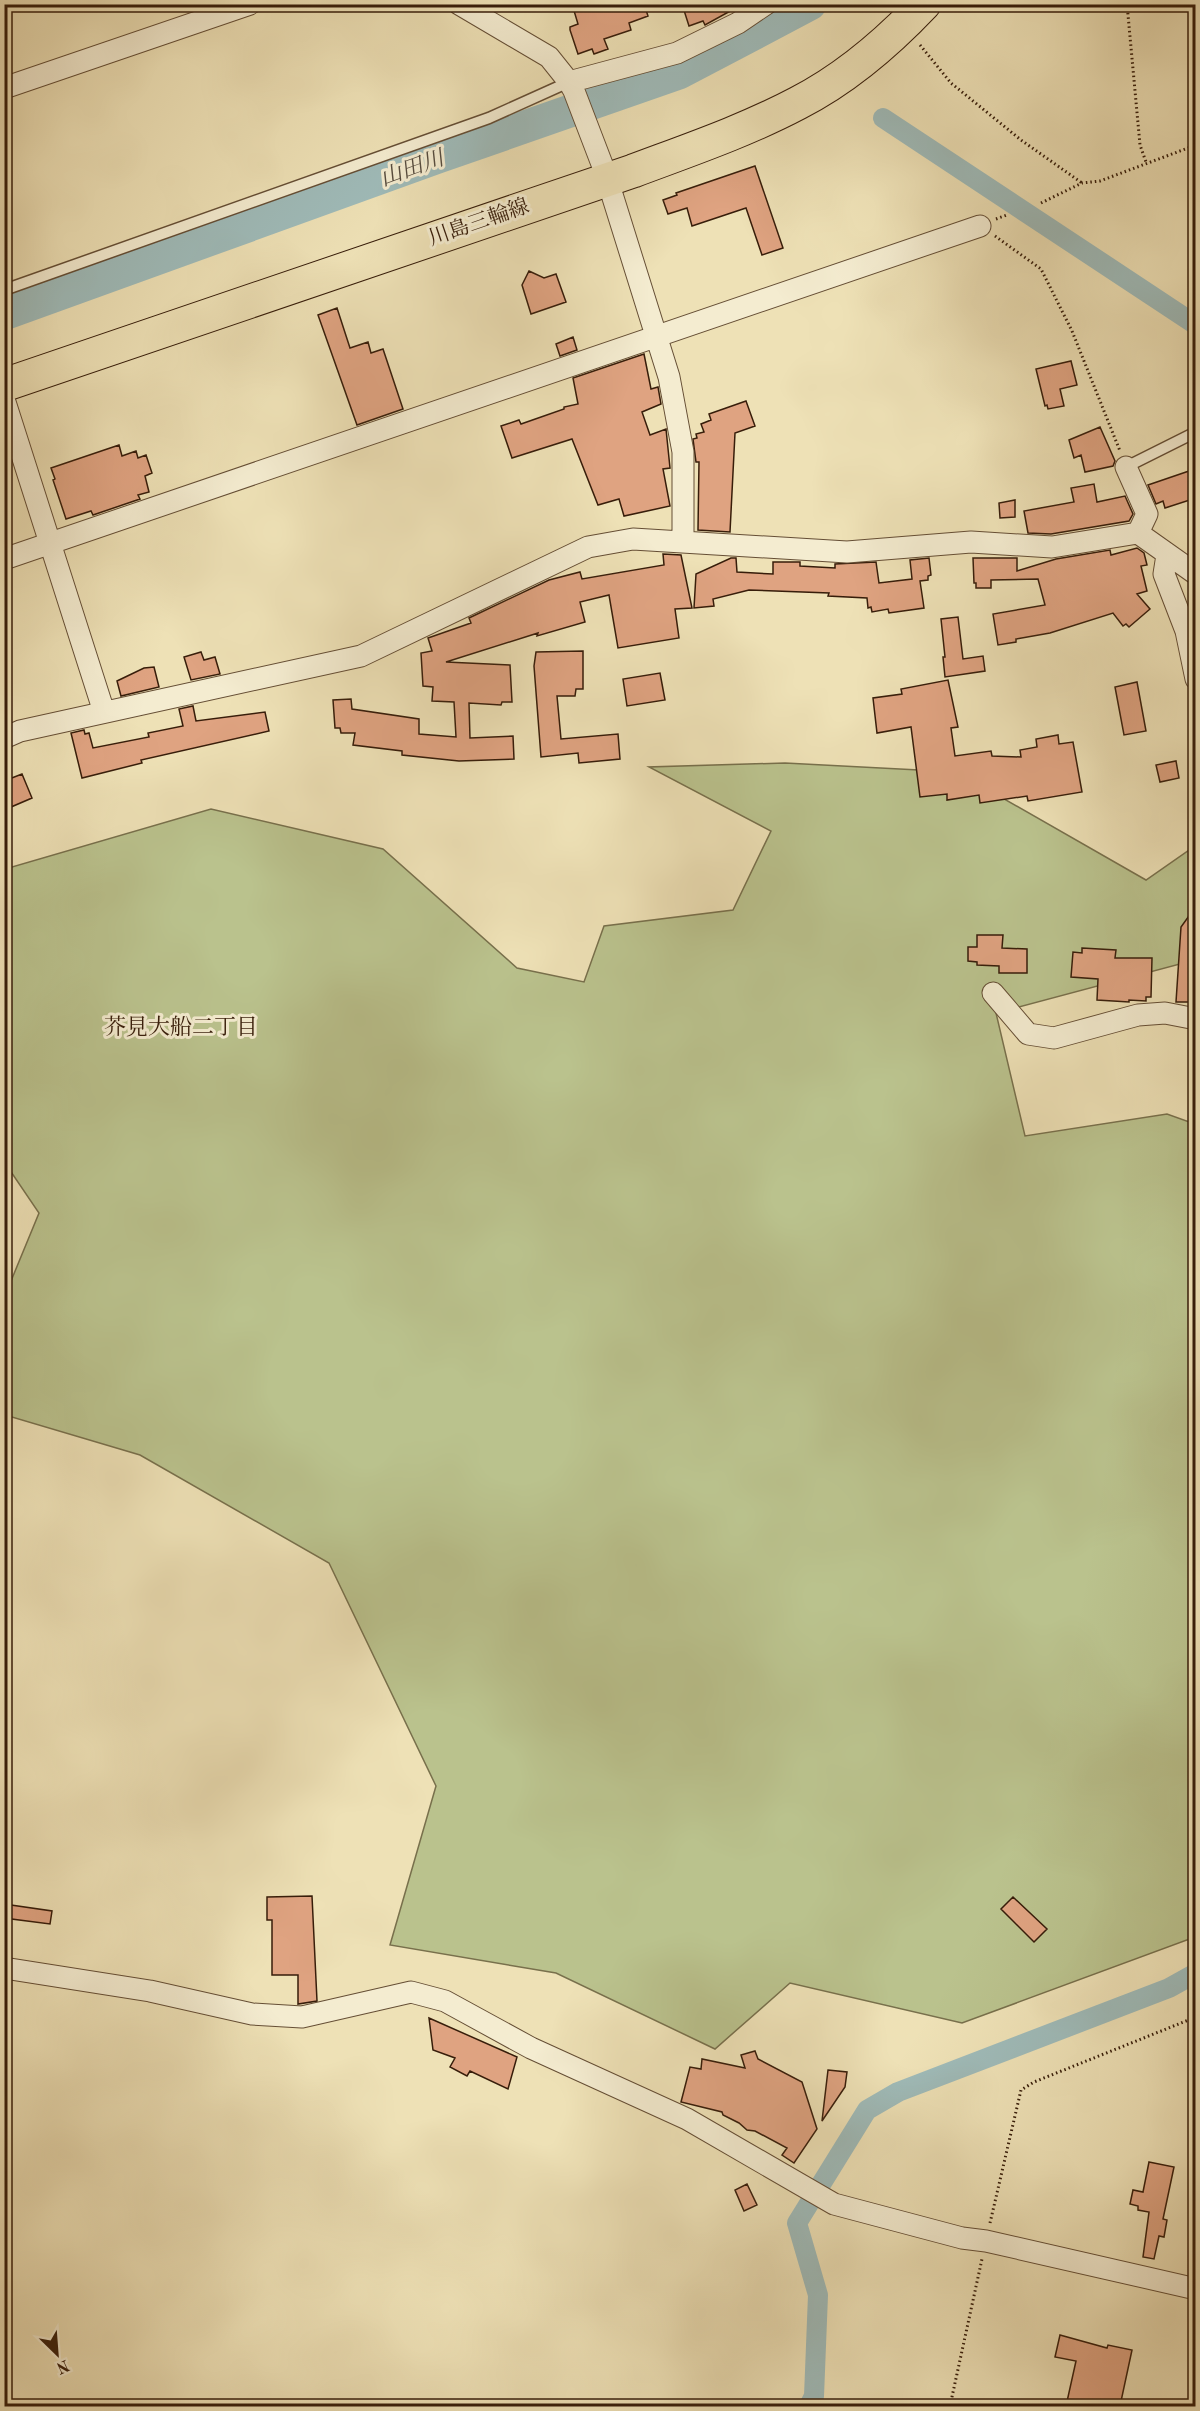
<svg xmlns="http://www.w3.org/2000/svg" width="1200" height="2411" viewBox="0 0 1200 2411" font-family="'Old Standard TT','Noto Serif JP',serif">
<rect width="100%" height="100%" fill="#eee1b6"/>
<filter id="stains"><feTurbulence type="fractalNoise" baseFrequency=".00333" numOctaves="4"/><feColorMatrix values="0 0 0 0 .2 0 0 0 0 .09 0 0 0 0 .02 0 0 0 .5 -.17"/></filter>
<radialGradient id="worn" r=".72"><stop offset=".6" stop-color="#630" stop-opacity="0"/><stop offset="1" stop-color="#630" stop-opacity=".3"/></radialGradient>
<path fill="#bac28d" stroke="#78704c" stroke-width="1.5" d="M785,763L957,772L1146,880L1195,846V960L996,1013L1025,1136L1167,1114L1195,1124V1937L962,2023L790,1983L715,2049L556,1973L390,1945L436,1786L329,1563L140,1455L5,1415L4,1298L39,1213L5,1163V869L211,809L383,849L517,968L584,982L604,926L733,910L771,831L649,767Z"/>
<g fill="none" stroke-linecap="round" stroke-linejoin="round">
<path stroke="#9fbbb9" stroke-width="20" d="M883,118L1196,325
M809,2406L814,2396L818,2295L797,2223L867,2110L898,2092L1169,1988L1196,1973"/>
<path stroke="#9fbbb9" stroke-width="33" d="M4,314L438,157L679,73L810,4"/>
</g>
<path fill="#dfa381" stroke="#371d0a" stroke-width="1.5" d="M572,4H644L648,16L629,23L631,30L604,39L608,49L594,54L592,49L578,54L570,30V27L578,24Z
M682,4H743L705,25L703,21L689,26Z
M755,166L783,248L762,255L746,208L692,226L687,208L668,214L663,200L677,195L676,193Z
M529,271L544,278L556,274L566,302L531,314L522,285Z
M337,308L350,348L368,342L371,353L383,349L403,409L357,425L318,315Z
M573,337L577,350L560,356L556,344Z
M644,354L651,389L658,387L661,404L642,412L650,435L666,429L670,468L663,469L670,506L624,516L619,499L598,505L572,439L512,458L501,426L519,420L521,424L564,409V407L578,404L573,378Z
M1071,361L1077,385L1060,389L1064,406L1048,409L1047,405L1045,406L1036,369Z
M746,401L755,426L735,433L730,532L698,530L699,462H696L693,439L697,438L696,434L704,432L701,424L711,420L709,414Z
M1100,427L1115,461L1113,466L1085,472L1081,455L1074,458L1069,440Z
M119,445L122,456L136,451L138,458L146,455L152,473L145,476L149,492L138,495L140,499L93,515L91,511L66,519L53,480L55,479L51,468Z
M1189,471L1191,477L1196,476V498L1165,508L1163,501L1156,504L1148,485Z
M1094,484L1097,502L1125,496L1133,514L1129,521L1051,534L1028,533L1024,511L1074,502L1071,488Z
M1015,500V517L1000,518L999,503Z
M1137,548L1144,553L1147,565L1141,566L1147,591L1137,594L1150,609L1129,627L1126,624L1123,626L1113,613L1050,633L1016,639V642L998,645L993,614L1045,605L1038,579L991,580V588H976V583H974L973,558H1017V571L1056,559L1110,550L1111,555Z
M663,554L681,555L692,608L675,609L679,638L618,648L609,595L580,602L585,622L537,636L538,633L446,662L510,665L512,702H502L501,705L469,703L470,738L513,736L514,759L459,761L402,755V751L353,745L355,733H341L340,728H335L333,700L351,699L352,709L419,719V734L456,737L454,702L432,701L433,687L423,686L421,653L432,651L428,638L471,623L469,618L549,580L580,572L582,579L664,565Z
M731,558H736L737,572L773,574V562H800V566L835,568V564L876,562L879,583L912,579L910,560L929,558L931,575L928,576V580L920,581L924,608L889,613L888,609L872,612L871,607L868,608L867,598L828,596L829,593L749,590L713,599L714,606L694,608L696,574Z
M958,617L963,659L983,656L985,671L945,677L943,657H945L941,619Z
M583,651V689H576L575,696H557L561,739L618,734L620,759L579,763L578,753L541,757L534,666L536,652Z
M201,652L204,660L215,657L220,674L191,680L184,657Z
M154,667L159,687L121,696L117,681L144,668Z
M660,673L665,700L627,706L623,679Z
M948,680L958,727L951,728L955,756L991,751L992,756L1021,757L1020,750L1037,747L1036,739L1058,735L1059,744L1073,742L1082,792L1028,801L1027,796L980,803L979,795L947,800V794L920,797L911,727L877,733L873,698L902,694L901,689Z
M1137,682L1146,731L1124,735L1115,687Z
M193,706L196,721L265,712L269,731L141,760L142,763L82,778L71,733L84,730L85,734L89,733L93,748L149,737L148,733L183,726L179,709Z
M1176,761L1179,778L1160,782L1156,765Z
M22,774L32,798L4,810V781Z
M1196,906V1002H1176L1181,927Z
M977,935H1003L1002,948L1027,949V973H999V966L977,965V962L968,961V947H977Z
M1082,948L1116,950L1115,958H1152L1151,997H1146V1001L1129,1000V1002L1097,1000L1098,979L1071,977L1073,952L1082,953Z
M312,1896L317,2001L298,2004V1975H272V1920H267V1897Z
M1013,1897L1047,1929L1034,1942L1001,1909Z
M4,1904L52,1911L50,1924L4,1918Z
M429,2018L517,2057L508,2089L470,2071L467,2076L450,2067L455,2058L433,2050Z
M755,2051L758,2059L802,2082L817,2129L794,2163L782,2155L787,2148L755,2131L747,2130L739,2123L723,2115L722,2112L681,2102L690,2067L701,2069L702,2059L745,2068L741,2055Z
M828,2070L847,2072L845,2087L822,2121Z
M1149,2162L1174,2167L1163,2219L1167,2220L1164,2237L1159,2236L1154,2259L1143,2257L1149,2212L1138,2210V2206L1130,2204L1133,2190L1143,2192Z
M747,2184L757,2205L744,2211L735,2190Z
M1060,2335L1107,2348L1108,2345L1132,2350L1120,2406H1099L1083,2403L1082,2406H1066L1076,2361L1055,2357Z"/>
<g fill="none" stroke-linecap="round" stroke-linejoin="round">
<g stroke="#654e35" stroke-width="13">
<path id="lane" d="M4,290L489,118L569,82
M1126,467L1196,432"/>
</g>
<g stroke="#654e35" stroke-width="23">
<path id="street" d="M459,4L549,57L569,82
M4,88L250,4
M4,399L104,712
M1126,467L1147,514L1138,533
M683,542V452L669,377L605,172L574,91L569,82L677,53L738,23L766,4
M1167,555L1164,574L1186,631L1196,679
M4,559L980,226
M4,738L20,731L361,656L588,547L633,539L847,552L971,542L1052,547L1138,533L1196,574
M993,993L1028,1034L1054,1038L1138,1015L1165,1013L1196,1019
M4,1968L150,1991L252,2014L302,2017L411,1992L445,2001L531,2048L687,2119L834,2204L962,2238L986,2241L1196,2289"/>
</g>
<g stroke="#371d0a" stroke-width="35">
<path id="primary" d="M4,385L633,171C689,150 745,131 798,103C845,79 888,42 924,4"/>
</g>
<path stroke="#371d0a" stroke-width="3" stroke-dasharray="1.5 3" stroke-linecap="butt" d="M1127,4L1140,145L1146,162
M920,45L951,83L1021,140L1082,183
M1041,203L1082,183L1100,181L1196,145
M996,219L1007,215
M995,236L1041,269L1072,331L1120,451
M990,2223L1021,2090L1034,2082L1196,2017
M950,2406L982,2259"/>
<use href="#lane" stroke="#f4ecd0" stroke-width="10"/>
<use href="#street" stroke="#f4ecd0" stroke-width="21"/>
<use href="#primary" stroke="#eee1b6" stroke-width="33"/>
</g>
<g text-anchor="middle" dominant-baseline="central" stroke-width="6" stroke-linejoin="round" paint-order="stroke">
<g font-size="21" fill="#371d0a" stroke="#f4ecd0">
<text transform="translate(479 223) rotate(-19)">川島三輪線</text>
</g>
<g font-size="22" font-style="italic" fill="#564c3f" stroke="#f4ecd0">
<text transform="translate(412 169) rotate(-20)">山田川</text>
</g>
<g font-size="22" fill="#371d0a" stroke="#f4ecd0">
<text x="181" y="1028">芥見大船二丁目</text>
</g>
</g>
<rect width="1200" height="2411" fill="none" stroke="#eee1b6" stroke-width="24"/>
<rect x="6" y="6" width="1188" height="2399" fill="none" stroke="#371d0a" stroke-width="3"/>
<rect x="12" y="12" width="1176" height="2387" fill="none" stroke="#371d0a" stroke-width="1.5"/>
<g transform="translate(57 2354) rotate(155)" stroke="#f4ecd0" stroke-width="4.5" paint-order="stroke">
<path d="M0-4.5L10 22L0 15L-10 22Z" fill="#371d0a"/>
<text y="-9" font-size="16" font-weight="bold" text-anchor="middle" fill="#371d0a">N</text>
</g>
<rect width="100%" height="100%" filter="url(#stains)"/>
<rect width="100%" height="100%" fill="url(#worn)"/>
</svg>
